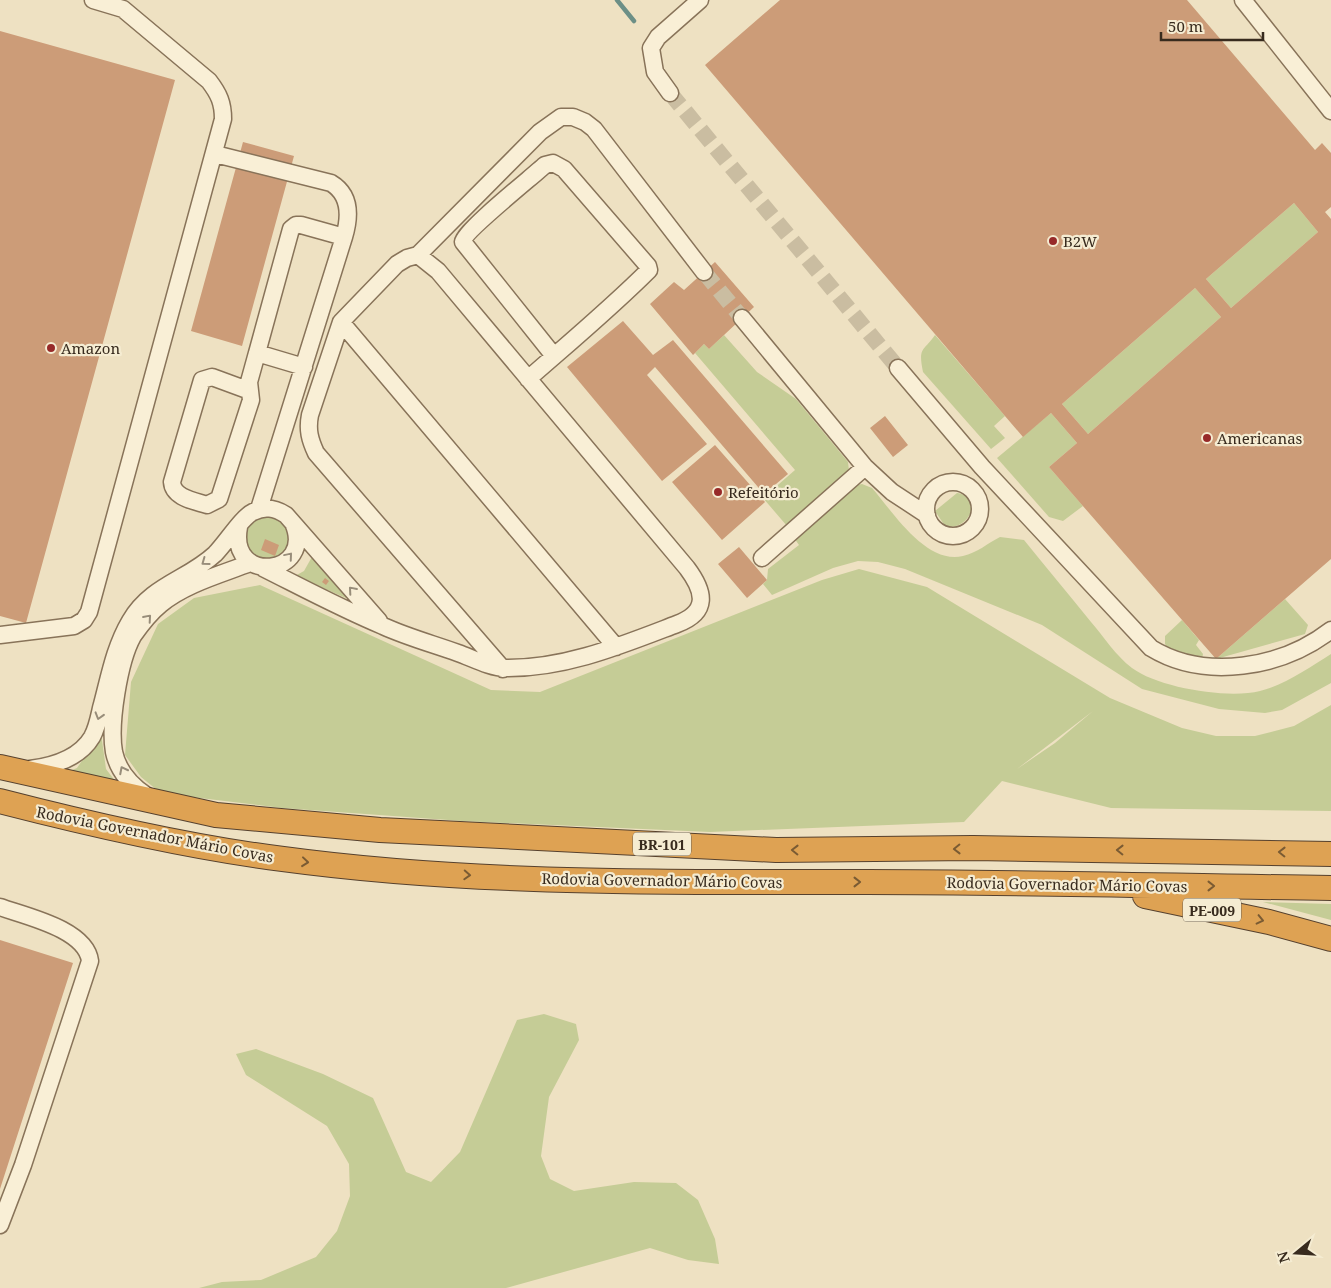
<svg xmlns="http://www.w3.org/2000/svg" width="1331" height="1288" viewBox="0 0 1331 1288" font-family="'Noto Serif',serif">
<rect width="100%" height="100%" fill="#eee1c2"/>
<path fill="#c5cc96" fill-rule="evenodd" d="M1294,203L1318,232L1231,308L1206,279Z
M1195,288L1221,317L1088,434L1062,404Z
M724,335L757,372L796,399L848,462L849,471L787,526L763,498L795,470L695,353L704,344L709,349Z
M935,335L1005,416L994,426L1005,438L991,449L923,372C918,347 923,352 935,335Z
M1051,413L1077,443L1049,467L1083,506L1063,521L1049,517L997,458Z
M862,484L872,488C893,512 926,565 963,556C977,553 988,543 1000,537L1024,540C1046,567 1069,595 1091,622C1104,637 1116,656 1132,668C1159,688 1228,699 1260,691C1285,685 1310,667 1331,654V683L1282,710L1265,713L1219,709L1142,689L1042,625L905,569L878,562L858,561L833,568L772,595L763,584L767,580L768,569L799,545L794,538L857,485Z
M957,493C967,494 972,502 971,512C966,523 956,529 945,526L935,511Z
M263,515C268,516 274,516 278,519C291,528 294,551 277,558C273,560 266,560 261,560L247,551L246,526Z
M313,555L353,601L295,576L304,571Z
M859,569L927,587L1110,698L1182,728L1216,736H1255L1294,726L1331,705V811L1111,808L1002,781L964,822L710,832L462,821L282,808L183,796L157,790L141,777L125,755L131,682L158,624L194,598L260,585L491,690L540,692L822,580ZM1093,711L1055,743L1017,769Z
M1285,599L1308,625L1305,634L1216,659Z
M1182,620L1199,640L1196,645L1203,654L1202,659L1168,649L1165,644V636Z
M101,733L106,769L122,790L62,774L77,768Z
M1263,902L1331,904V920Z
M544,1014L576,1024L579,1040L549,1097L541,1156L550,1179L574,1191L634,1182L676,1183L698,1200L715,1239L719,1264L688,1260L650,1248L506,1288H199L222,1282L261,1280L316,1257L337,1231L350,1196L349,1164L327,1126L246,1075L236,1054L256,1049L323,1074L373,1098L406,1172L431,1182L460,1152L517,1020Z"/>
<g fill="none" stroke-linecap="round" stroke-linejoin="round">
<path stroke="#6c8f86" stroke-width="4.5" d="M617,0L634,21"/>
</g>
<path fill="#cc9c78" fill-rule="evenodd" d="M780,0H1187L1315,150L1322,143L1331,153V207L1325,212L1331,219V559L1216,659L1049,467L1077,443L1051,413L1023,437L705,65ZM1294,203L1318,232L1231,308L1206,279ZM1195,288L1221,317L1088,434L1062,404Z
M0,31L175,80L26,623L0,616Z
M243,142L294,156L242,346L191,331Z
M715,262L754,307L709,349L704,344L693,355L650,304L674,282L684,290Z
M623,321L653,355L673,340L788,474L764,494L655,367L647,375L707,444L662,481L567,367Z
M885,416L908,445L893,457L870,428Z
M715,445L765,502L722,540L672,482Z
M265,539L279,545L275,556L261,550Z
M739,547L767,580L747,598L718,564Z
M325,578L329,581L326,585L322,582Z
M0,940L73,963L0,1189Z"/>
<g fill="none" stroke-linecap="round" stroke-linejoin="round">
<path stroke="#cabda1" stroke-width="16" stroke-dasharray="16 8" stroke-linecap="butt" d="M670,93L898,368
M704,272L742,318"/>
<g stroke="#887359" stroke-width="19">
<path id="minor" d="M1243,0L1331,111
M670,93L655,72L651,48L658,37L700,0
M215,154L331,183C351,195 350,217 344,237L259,509
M418,255L540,132L561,117H573L585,122L594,129L704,272
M742,318L865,467L892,492L927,515
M341,322L616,647
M257,353L291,229L296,225H301L344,237
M898,368L982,467L1151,648C1205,681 1282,668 1331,630
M528,379C569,343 611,308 649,270L648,266L564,169L553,163L545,165C532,177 464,231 463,242L554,356
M250,391L212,377L202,380L172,482C173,498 195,501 207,505L219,499L251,400L249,382L257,353L304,367
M926 509a27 27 0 1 1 54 0a27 27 0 1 1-54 0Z
M239,527C228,586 316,575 293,523
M762,558L865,467
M263,568C303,588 342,609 383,626C407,637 433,644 458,653C472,658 491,668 505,668C565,669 622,645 677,624C709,612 705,592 687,568L438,271L418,255L407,258L397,264L341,322L310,415C307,430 310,440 316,453L503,669
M0,635L74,626L84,620L89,612L223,119C223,103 219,94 209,81L123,9L93,0
M30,769C53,766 79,759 92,737C97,728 99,717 101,708C109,679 114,648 130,621C151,585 187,580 215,554C226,543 242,517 253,512C265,506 275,508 286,515L379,621
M147,796C132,786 118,771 114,752C109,724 119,661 133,636C140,626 151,612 161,604C185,584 222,574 250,563
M0,907C25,916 86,929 90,961L23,1165L0,1225"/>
</g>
<g stroke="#56412e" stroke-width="26">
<path id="highway" d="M0,767L216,815L380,830L776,850L973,848L1331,854
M0,801C93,825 188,847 283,859C476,885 673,882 867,882C1022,882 1176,886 1331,888
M1145,896L1269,922L1331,939"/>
</g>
<use href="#minor" stroke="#f9efd6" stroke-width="16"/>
<use href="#highway" stroke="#dea253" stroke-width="24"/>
</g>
<defs><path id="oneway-chevron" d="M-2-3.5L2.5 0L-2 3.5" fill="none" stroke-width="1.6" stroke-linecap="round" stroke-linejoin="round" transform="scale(1.25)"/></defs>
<g stroke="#988d7a">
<use href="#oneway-chevron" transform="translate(289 556) rotate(-50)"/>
<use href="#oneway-chevron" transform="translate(205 562) rotate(144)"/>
<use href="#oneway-chevron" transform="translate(352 590) rotate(-131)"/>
<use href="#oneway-chevron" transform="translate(148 618) rotate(-49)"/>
<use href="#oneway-chevron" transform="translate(99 716) rotate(107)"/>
<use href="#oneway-chevron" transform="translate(123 770) rotate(-117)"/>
</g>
<g stroke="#7a5b33">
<use href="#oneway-chevron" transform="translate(957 849) rotate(179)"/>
<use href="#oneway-chevron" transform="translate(795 850) rotate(-179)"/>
<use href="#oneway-chevron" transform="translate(1120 850) rotate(-179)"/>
<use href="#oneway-chevron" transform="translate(1282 852) rotate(-179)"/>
<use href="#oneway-chevron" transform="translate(305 862) rotate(6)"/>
<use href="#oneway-chevron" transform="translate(467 875) rotate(3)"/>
<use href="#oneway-chevron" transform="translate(857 882)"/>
<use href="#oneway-chevron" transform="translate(1211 886)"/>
<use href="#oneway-chevron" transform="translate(1260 920) rotate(13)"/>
</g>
<g fill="#972a29" stroke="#f5ecd2" stroke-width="2">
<circle cx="1053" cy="241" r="5"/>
<circle cx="51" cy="348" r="5"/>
<circle cx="1207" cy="438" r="5"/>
<circle cx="718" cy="492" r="5"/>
</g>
<g text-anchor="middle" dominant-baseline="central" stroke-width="4.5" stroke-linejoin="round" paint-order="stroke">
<g fill="#f5ecd2" stroke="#716554" stroke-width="1">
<rect x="633" y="832.5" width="58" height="23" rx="4"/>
<rect x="1183" y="898.5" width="58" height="23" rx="4"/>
</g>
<g font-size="14" font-weight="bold" fill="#382b1e">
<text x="662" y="844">BR-101</text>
<text x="1212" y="910">PE-009</text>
</g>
<g font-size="15" fill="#382b1e" stroke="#f5ecd2" text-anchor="start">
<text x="1063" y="241">B2W</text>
<text x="61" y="348">Amazon</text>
<text x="1217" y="438">Americanas</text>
<text x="728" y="492">Refeitório</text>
</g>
<g font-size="15" fill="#382b1e" stroke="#f5ecd2">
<text transform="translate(155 834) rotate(11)">Rodovia Governador Mário Covas</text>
<text transform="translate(662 880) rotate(1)">Rodovia Governador Mário Covas</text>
<text transform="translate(1067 884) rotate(1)">Rodovia Governador Mário Covas</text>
</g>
</g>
<g transform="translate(1296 1253) rotate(252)" stroke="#f5ecd2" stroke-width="4" paint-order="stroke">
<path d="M0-4L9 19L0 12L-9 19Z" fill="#382b1e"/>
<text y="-8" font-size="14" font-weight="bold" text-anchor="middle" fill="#382b1e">N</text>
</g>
<path d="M1161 32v8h102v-8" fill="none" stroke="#382b1e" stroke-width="2.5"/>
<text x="1168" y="32" font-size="15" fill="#382b1e" stroke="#f5ecd2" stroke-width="4" paint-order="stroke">50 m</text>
</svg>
